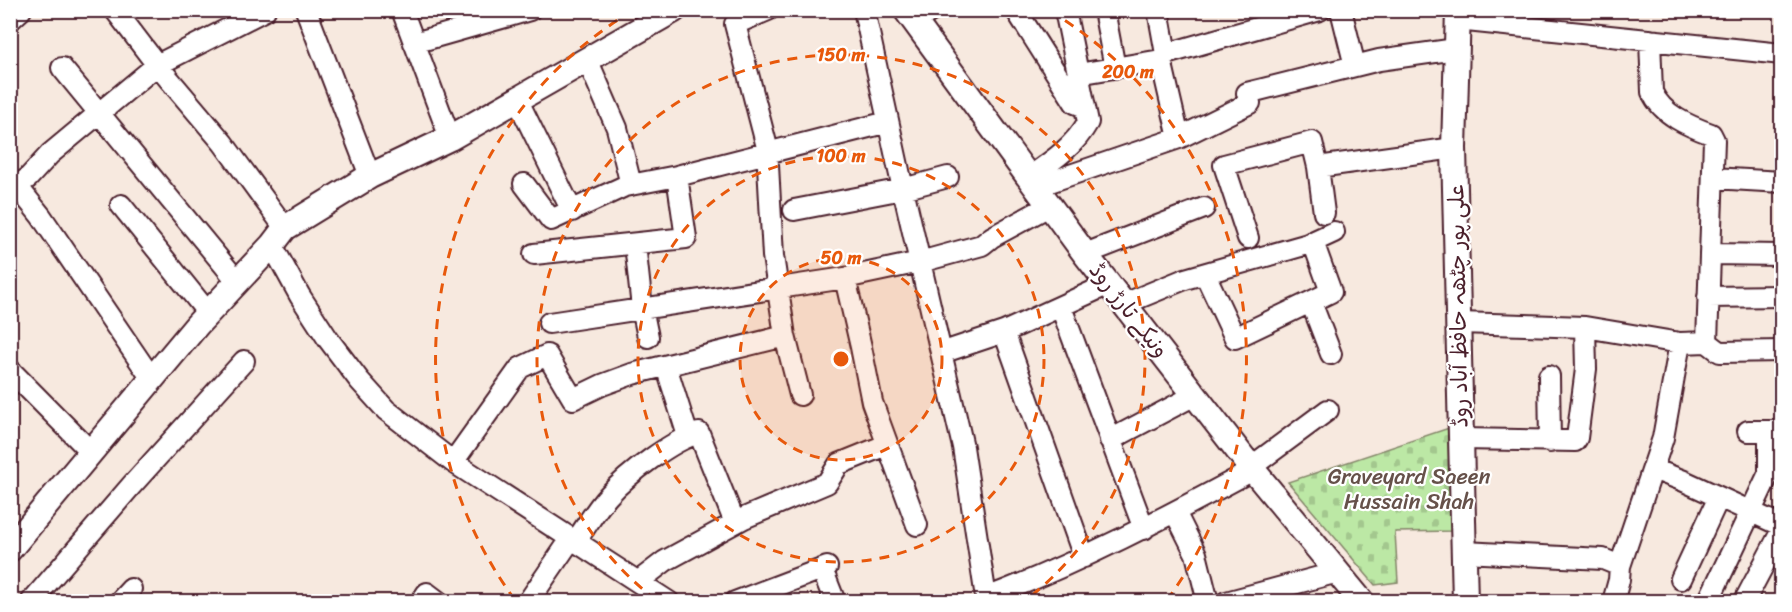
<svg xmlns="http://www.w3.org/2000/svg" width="1792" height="612" viewBox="0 0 1792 612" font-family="Sriracha,'Playpen Sans Arabic',sans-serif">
<defs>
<pattern id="cemetery-stones" width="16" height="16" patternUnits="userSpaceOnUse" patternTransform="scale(1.5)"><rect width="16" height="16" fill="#bce8a5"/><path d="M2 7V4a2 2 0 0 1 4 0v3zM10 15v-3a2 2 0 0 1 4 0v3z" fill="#a3c78e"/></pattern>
</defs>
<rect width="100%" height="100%" fill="#f7e9df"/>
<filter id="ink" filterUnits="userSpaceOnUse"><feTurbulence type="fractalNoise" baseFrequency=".0167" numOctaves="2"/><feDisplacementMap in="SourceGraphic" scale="12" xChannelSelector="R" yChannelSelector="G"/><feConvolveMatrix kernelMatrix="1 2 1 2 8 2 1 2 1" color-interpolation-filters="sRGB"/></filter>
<g filter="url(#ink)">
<path fill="url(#cemetery-stones)" stroke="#838468" stroke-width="1.5" d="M1452,427L1453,531L1395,532L1398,582L1375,585L1288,482Z"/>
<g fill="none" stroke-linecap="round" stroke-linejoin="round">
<g stroke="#4a1f2b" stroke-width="24">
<path id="minor" d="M115,10L157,65L223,143L285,228
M306,10L370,176
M402,10L450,138
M768,10L735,24L767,147L773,256L785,336L800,395
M864,10L903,189L963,447L986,598L985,602
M1016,10L1075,103L1085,107
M1104,10L1115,68
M1158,10L1166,54L1320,10
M1341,10L1355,66
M10,20L21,10
M1457,20L1782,54
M914,21L933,10
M1650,40L1652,92C1662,115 1689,126 1711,134L1714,140L1707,342
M414,43L530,10
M587,59L617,128L631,185
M1161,60L1179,138
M62,68L238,282
M1078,74L1161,60L1166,54
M517,99L572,211
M1318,167L1454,148
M1028,178C1051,162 1074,147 1088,122L1065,10
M1713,178L1782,182
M524,184L551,220L625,186L677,176L888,122
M17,186L41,216L152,379
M1035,187L1179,138L1250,103L1247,93L1379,60L1456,49
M10,191L28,178L50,154L157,65L265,10
M121,205L208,313
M794,210L903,189L948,177
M1248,238L1224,165L1312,142L1318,167L1324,213
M635,244L642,308L648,337
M272,245L300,296L328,339L359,380L386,410L453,462L669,602
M534,254L686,238L677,176
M1085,254L1204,208
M1710,254L1782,255
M1205,274L1235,338L1331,292L1313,242
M845,278L861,347L872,402L917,525
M1708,297L1782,296
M1311,302L1331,354
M1124,304L1185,279L1308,244L1334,232
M1061,307L1144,529
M549,323L845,278L920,262L982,245L992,237L1049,206
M1459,323L1585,327L1680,343L1707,342L1720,352L1782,351
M1004,332L1084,557
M941,353L1004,332L1109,284
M666,366L688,436
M10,370L91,452
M1549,376L1550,442
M1748,431H1782
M1462,439L1575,441L1577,438L1586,369L1585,327
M1110,440L1195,395
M453,462L520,368L547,355L573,399L602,385L632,374L785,336
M1251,467L1328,410
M1653,469L1684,481L1782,526
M1175,512L1196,554L1208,602
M575,542C586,527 595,510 608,496C627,475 672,440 699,433L735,523
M1464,552L1603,559L1620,566
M822,569L835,602
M1681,579L1719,497
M639,581L665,561L744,518L827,483L839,464L886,445
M986,598C1079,563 1166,517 1253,470
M31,602L131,486L244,361
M119,602L131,589
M421,602L427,593L439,602
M528,602L571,539
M735,602L827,567
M1226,602L1338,572
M1613,602L1619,580L1620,566L1663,438L1680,343
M1708,602L1769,473V431
M1744,602L1782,530"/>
</g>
<g stroke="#4a1f2b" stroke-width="28">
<path id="major" d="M906,10L1085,254L1253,470L1362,602
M1458,10L1454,148L1465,602
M10,549L197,325L272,245L285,228L370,176L450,138L674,10"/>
</g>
<use href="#minor" stroke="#fff" stroke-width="20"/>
<use href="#major" stroke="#fff" stroke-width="24"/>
</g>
</g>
<circle cx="841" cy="359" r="101" fill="#e8590c" fill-opacity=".12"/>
<g fill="none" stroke="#e8590c" stroke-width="3" stroke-dasharray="10 8">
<circle cx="841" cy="359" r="101"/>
<circle cx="841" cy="359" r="203"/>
<path d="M656 600A304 304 0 1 1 1026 600"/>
<path d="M515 600A406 406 0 0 1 632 11M1050 11A406 406 0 0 1 1167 600"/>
</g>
<g text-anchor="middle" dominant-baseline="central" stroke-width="4.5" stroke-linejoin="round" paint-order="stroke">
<g font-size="22" fill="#4a1f2b" stroke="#fff">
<text transform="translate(1458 306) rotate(-91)">علی پور چٹھہ حافظ آباد روڈ</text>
<text transform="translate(1129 310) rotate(52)">ونیکے تارڑ روڈ</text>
</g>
<g font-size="22" fill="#66514a" stroke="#fff">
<text x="1409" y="476">Graveyard Saeen<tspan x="1409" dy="25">Hussain Shah</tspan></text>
</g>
</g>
<circle cx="841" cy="359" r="9" fill="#e8590c" stroke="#fff" stroke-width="3"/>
<g font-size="18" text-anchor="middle" font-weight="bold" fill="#e8590c" stroke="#fff" stroke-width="4.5" stroke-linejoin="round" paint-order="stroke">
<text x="841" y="61">150 m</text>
<text x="1128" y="78">200 m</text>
<text x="841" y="162">100 m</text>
<text x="841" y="264">50 m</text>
</g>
<rect width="1792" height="612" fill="none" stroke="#fff" stroke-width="36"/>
<rect x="18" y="18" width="1756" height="576" fill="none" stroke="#4a1f2b" stroke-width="2" filter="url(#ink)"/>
</svg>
